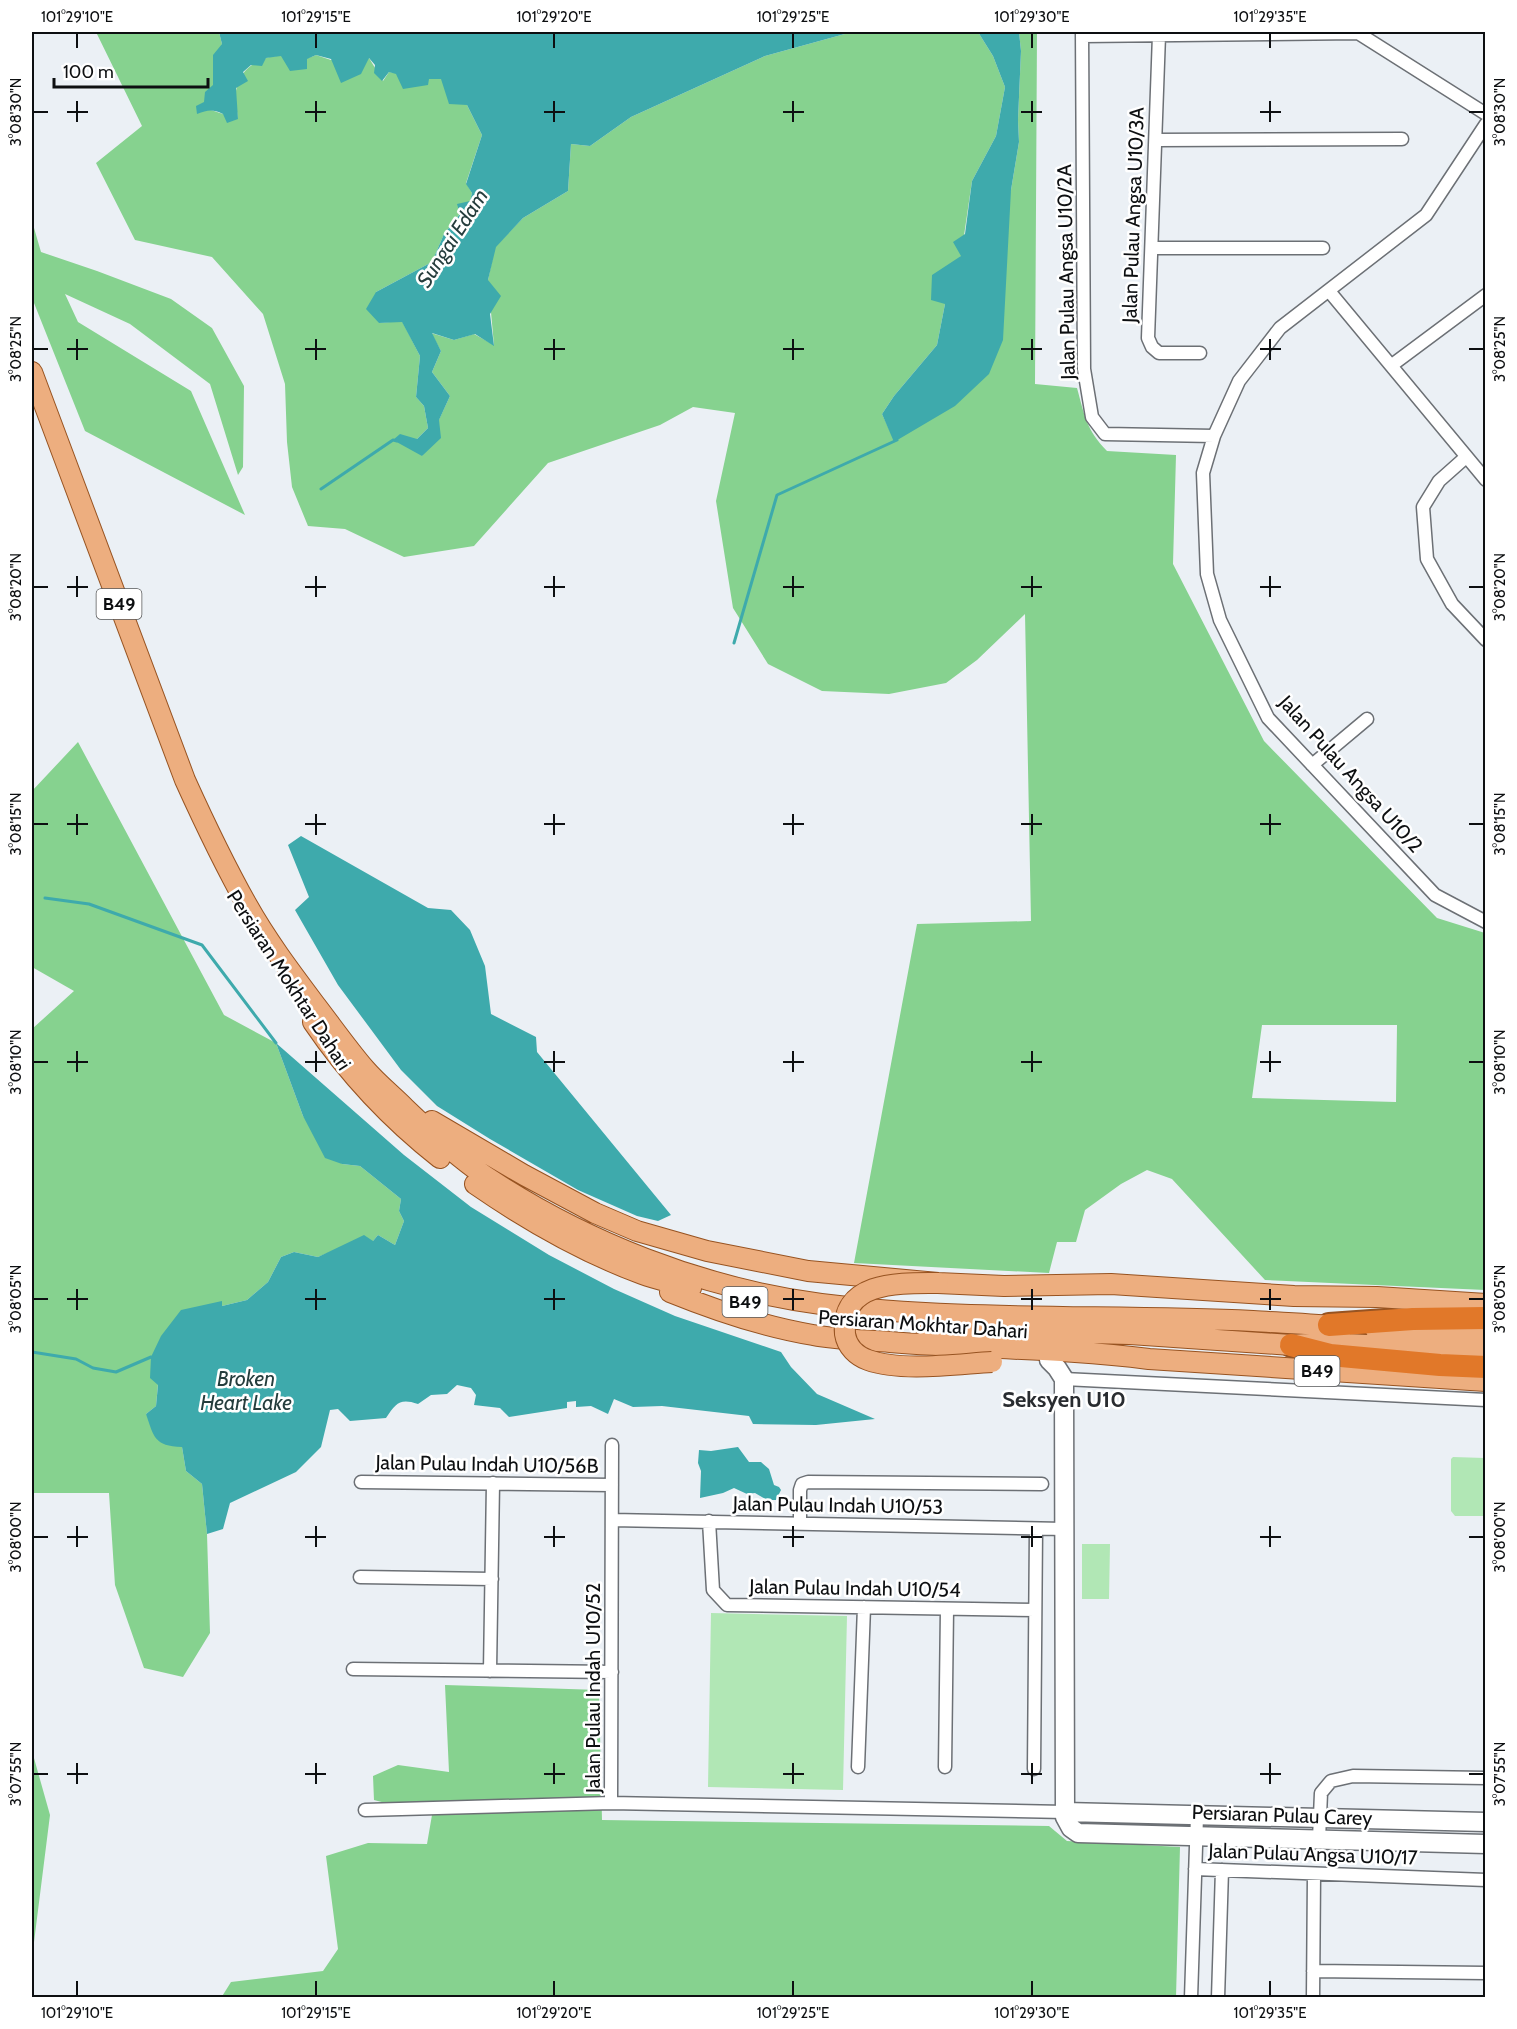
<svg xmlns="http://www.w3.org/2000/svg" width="1517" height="2029" viewBox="0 0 1517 2029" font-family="Cabin,sans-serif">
<rect width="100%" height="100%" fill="#ebf0f5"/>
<path fill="#b1e7b5" d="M1453,1457L1485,1458V1516H1455L1451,1511V1459Z
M1082,1544H1110L1109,1599H1082Z
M711,1613L847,1616L843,1790L708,1787Z"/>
<path fill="#86d28f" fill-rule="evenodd" d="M96,32H219L222,44L213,74V86L208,109L238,119C237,110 235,100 236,91C239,69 259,56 280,56C294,55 302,62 316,55L331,60L369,58L383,81L389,72L441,78L467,105L482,135L466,183L472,193L470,201L444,234L432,262L376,292L379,323L402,321L420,356L416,397L424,406L428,428L417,439L422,456L450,396L432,372L441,351L431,333L454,340L474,334L494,345L488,280L495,247L523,218L568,191L571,144L590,146L631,117L765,56L852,32H978L993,56L1005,87L996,136L972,181L961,256L945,304L937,345L894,396L882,414L895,442L1011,190L1019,142L1018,120L1021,51L1019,32H1037L1035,384L1077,388C1085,417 1086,429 1107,451L1176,455L1173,564L1264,741L1437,918L1485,933V1290L1265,1280L1172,1179L1147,1170L1121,1184L1085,1210L1076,1242H1057L1049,1273L854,1263L917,924L1031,921L1025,614L977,660L946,683L889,694L822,691L768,664L733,608L716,501L735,413L693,407L660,425L548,463L474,546L404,557L345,529L308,526L292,487L287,442L285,384L263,314L212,257L135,240L96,163L142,126ZM1262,1025H1397L1396,1102L1252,1098Z
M32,221L41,252L97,271L171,299L212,328L244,386L243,467L238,475L210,384L130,324L65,294L78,322L191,391L245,515L85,431L32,298Z
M78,742L224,1015L276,1043L303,1116L342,1164L360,1166L401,1199L399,1211L404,1221L395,1245L378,1235L373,1241L335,1250L318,1257L294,1252L281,1257L268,1282L247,1300L222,1306V1302L158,1384L156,1406L146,1414L182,1447L186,1471L202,1484L207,1534L210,1633L183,1677L144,1668L115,1585L109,1493H32V1029L74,991L32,967V791Z
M445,1685L599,1690L602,1820L1049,1826L1067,1841L1180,1847L1176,1997L221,1998L231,1982L323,1971L338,1949L326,1856L368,1843L427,1844L432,1815L374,1800L373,1776L398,1765L449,1772Z
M32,1751L50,1815L32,1958Z"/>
<path fill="#3eaaac" d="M219,32H852L765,56L631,117L590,146L571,144L568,191L523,218L496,247L488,280L501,296L490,314L494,346L475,334L454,340L432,333L441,351L432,372L450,396L439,420L441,438L422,456L393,440L400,434L417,439L428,428L424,406L416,397L420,356L402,322L379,323L366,309L376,292L432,262L444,234L460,214L457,204L470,201L472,193L466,184L482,135L467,105L449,104L441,79H429L428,85L403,89L396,74L389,72L382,81L374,73L375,65L369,58L361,74L341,83L331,59L316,55L307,59V69L290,71L281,56L266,58L262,66L251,65L243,72L248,81L236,88L238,119L227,123L223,114C212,109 208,110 197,114L196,106L204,102L205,92L213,85V55L222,44Z
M978,32H1019L1021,51L1018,120L1019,142L1011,190L1003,340L989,374L955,406L894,442L882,414L894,396L937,345L945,304L931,300L932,275L961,256L953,242L965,234L972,181L996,136L1005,87L993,56Z
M301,836L428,908L451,910L470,930L485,966L491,1014L536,1037L537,1052L671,1215L658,1221L637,1216L578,1190L490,1139L437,1106L401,1070L338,985L295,910L309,897L288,845Z
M276,1043L404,1155L471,1207L549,1255L614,1289L675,1316L781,1352L791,1367L817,1394L875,1419L816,1425L753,1424L749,1416L662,1406L633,1407L614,1399L608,1414L591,1406L576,1407V1401L567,1402V1408L509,1417L500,1408L474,1405L476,1395L471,1388L457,1385L447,1394L431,1395L418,1404C400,1398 396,1403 386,1418L350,1421L338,1409L330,1410L321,1447L296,1472L230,1503L223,1529L207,1534L202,1484L186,1471L182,1447C154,1446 154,1437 146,1414L156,1406L158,1385L150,1378L151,1357L161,1336L181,1310L222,1301V1306L247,1300L268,1282L281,1257L294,1252L318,1257L364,1235L373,1241L378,1235L395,1245L404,1221L399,1211L401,1199L360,1166L342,1164L325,1158L303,1116Z
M738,1447L749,1462H761L769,1469L774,1485L779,1487L781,1490L776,1500H767L755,1493L747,1494L734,1488L723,1493L700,1498L701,1471L698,1463L699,1450L711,1451Z"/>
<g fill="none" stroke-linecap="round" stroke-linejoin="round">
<path stroke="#3eaaac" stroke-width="3" d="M321,489L393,440L397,441
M734,643L777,495L897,440
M45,898L89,904L202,945L276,1043
M32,1352L76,1359L93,1368L116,1372L151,1357"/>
<g stroke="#6c7075" stroke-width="15">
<path id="street" d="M1082,32L1084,369L1092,417L1105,434L1214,436
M1159,35L1148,338L1152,347L1159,353H1200
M1082,36L1358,33L1486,114
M1486,124L1426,215L1280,328L1239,381L1214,436L1203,473L1207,574L1220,620L1268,718L1435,895L1486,922
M1156,140L1402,139
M1152,248H1323
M1329,291L1486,480
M1392,365L1486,295
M1466,457L1439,481L1423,507L1427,559L1452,604L1486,640
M1312,765L1367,719
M1064,1379L1486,1400
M612,1445L611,1803L1065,1812
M361,1482L612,1485
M612,1520L1064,1529
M709,1521L713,1590L727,1605L1035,1610
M800,1523V1490L802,1484L808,1482L1042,1484
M360,1577L492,1579
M353,1669L612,1672
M490,1671L493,1483
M858,1767L864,1607
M945,1767L947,1609
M1034,1769L1036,1529
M365,1810L611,1803
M1319,1839L1321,1793L1331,1781L1353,1776L1486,1778
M1195,1869L1486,1880
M1313,1971L1486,1973
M1191,1998L1197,1816
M1218,1998L1222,1870
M1313,1998L1314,1874"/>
</g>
<g stroke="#6c7075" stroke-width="21">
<path id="secondary" d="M1049,1360L1057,1368L1064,1379L1065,1817L1071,1828L1078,1833L1486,1844
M1065,1812L1486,1822"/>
</g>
<g stroke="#975321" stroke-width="22">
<path id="primary" d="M32,372L185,780C204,822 224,864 247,905C266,939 290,971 314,1003C331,1025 347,1048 365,1069C377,1083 392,1095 405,1108C430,1132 456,1156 485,1176C585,1242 701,1288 821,1304C964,1322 1109,1314 1253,1321C1283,1323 1313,1324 1343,1327
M313,1022C349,1075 389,1118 440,1158
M432,1121L524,1175L595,1213L637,1231L707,1251L808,1271L938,1283L1004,1286L1111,1284L1294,1296L1377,1297L1486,1304
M475,1184C527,1220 583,1252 642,1274C658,1280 675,1283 691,1288
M670,1292C717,1311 764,1327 813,1335C839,1340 865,1340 890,1342C977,1349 1064,1348 1149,1359L1486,1381
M924,1325L1007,1331L1130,1334L1291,1345L1326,1343L1486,1351
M1376,1330L1486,1334"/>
</g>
<g stroke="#975321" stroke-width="26">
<path id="highway" d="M1329,1325L1413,1319L1486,1318
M1291,1345L1330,1355L1440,1365L1486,1367"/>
</g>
<use href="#street" stroke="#fff" stroke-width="12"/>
<use href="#secondary" stroke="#fff" stroke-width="18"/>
<use href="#primary" stroke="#edae7f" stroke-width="20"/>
<use href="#highway" stroke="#e17829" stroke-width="22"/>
<g stroke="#975321" stroke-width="22" stroke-linecap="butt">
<path id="primary-bridge" d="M938,1283C901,1283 840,1280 845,1334C847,1347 857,1356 868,1360C901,1372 957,1364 992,1362"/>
</g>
<use href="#primary-bridge" stroke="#edae7f" stroke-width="20"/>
</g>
<path fill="none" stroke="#0d0f11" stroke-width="2" d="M77,33V48M316,33V48M554,33V48M793,33V48M1032,33V48M1270,33V48M77,101V122M316,101V122M554,101V122M793,101V122M1032,101V122M1270,101V122M33,112H48M67,112H88M305,112H326M544,112H565M783,112H804M1021,112H1042M1260,112H1281M1469,112H1484M77,339V360M316,339V360M554,339V360M793,339V360M1032,339V360M1270,339V360M33,349H48M67,349H88M305,349H326M544,349H565M783,349H804M1021,349H1042M1260,349H1281M1469,349H1484M77,576V597M316,576V597M554,576V597M793,576V597M1032,576V597M1270,576V597M33,587H48M67,587H88M305,587H326M544,587H565M783,587H804M1021,587H1042M1260,587H1281M1469,587H1484M77,814V835M316,814V835M554,814V835M793,814V835M1032,814V835M1270,814V835M33,824H48M67,824H88M305,824H326M544,824H565M783,824H804M1021,824H1042M1260,824H1281M1469,824H1484M77,1051V1072M316,1051V1072M554,1051V1072M793,1051V1072M1032,1051V1072M1270,1051V1072M33,1062H48M67,1062H88M305,1062H326M544,1062H565M783,1062H804M1021,1062H1042M1260,1062H1281M1469,1062H1484M77,1289V1310M316,1289V1310M554,1289V1310M793,1289V1310M1032,1289V1310M1270,1289V1310M33,1299H48M67,1299H88M305,1299H326M544,1299H565M783,1299H804M1021,1299H1042M1260,1299H1281M1469,1299H1484M77,1526V1547M316,1526V1547M554,1526V1547M793,1526V1547M1032,1526V1547M1270,1526V1547M33,1537H48M67,1537H88M305,1537H326M544,1537H565M783,1537H804M1021,1537H1042M1260,1537H1281M1469,1537H1484M77,1763V1784M316,1763V1784M554,1763V1784M793,1763V1784M1032,1763V1784M1270,1763V1784M33,1774H48M67,1774H88M305,1774H326M544,1774H565M783,1774H804M1021,1774H1042M1260,1774H1281M1469,1774H1484M77,1981V1996M316,1981V1996M554,1981V1996M793,1981V1996M1032,1981V1996M1270,1981V1996"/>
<g text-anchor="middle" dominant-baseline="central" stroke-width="5" stroke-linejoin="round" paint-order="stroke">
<g fill="#fff" stroke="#565758" stroke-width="1.5">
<rect x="96.5" y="589" width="45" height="30" rx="4.5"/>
<rect x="722.5" y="1287" width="45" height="30" rx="4.5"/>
<rect x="1294.5" y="1356" width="45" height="30" rx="4.5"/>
</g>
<g font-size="18" font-weight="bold" fill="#0d0f11">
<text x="119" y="604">B49</text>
<text x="745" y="1302">B49</text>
<text x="1317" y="1371">B49</text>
</g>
<g font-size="20" fill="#0d0f11" stroke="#fff">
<text transform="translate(1133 215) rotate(-88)">Jalan Pulau Angsa U10/3A</text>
<text transform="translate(1066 272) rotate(-91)">Jalan Pulau Angsa U10/2A</text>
<text transform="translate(1351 774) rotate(48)">Jalan Pulau Angsa U10/2</text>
<text transform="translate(289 980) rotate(57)">Persiaran Mokhtar Dahari</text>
<text transform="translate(923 1324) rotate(4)">Persiaran Mokhtar Dahari</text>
<text transform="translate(487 1464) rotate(1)">Jalan Pulau Indah U10/56B</text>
<text transform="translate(838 1505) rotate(1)">Jalan Pulau Indah U10/53</text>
<text transform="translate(855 1588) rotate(1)">Jalan Pulau Indah U10/54</text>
<text transform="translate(593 1688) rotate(-90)">Jalan Pulau Indah U10/52</text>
<text transform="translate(1282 1815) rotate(2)">Persiaran Pulau Carey</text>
<text transform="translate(1313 1854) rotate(2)">Jalan Pulau Angsa U10/17</text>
</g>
<g font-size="21" font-style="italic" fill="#253d3d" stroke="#fff">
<text transform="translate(452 238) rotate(-57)">Sungai Edam</text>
<text x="246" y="1378">Broken<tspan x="246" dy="24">Heart Lake</tspan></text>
</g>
<g font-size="22" font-weight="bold" fill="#292c30" stroke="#fff">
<text x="1064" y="1399">Seksyen U10</text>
</g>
</g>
<rect width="1517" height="2029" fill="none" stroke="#ffffff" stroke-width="66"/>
<path d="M54 78v9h154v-9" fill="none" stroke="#0d0f11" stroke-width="3"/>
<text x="63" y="78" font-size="18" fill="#0d0f11" stroke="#ffffff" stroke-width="4.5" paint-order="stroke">100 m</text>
<rect x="33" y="33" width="1451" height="1963" fill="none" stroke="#0d0f11" stroke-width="2"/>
<g font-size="15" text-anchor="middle" fill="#0d0f11">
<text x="77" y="22">101°29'10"E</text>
<text x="316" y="22">101°29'15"E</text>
<text x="554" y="22">101°29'20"E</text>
<text x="793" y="22">101°29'25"E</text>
<text x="1032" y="22">101°29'30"E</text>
<text x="1270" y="22">101°29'35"E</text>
<text transform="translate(16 112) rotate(-90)" y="5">3°08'30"N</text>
<text transform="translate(1500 112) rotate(-90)" y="5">3°08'30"N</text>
<text transform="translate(16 349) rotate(-90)" y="5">3°08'25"N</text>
<text transform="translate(1500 349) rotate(-90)" y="5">3°08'25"N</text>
<text transform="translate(16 587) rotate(-90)" y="5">3°08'20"N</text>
<text transform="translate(1500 587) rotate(-90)" y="5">3°08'20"N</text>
<text transform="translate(16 824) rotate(-90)" y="5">3°08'15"N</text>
<text transform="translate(1500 824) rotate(-90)" y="5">3°08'15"N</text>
<text transform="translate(16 1062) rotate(-90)" y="5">3°08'10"N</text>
<text transform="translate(1500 1062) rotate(-90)" y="5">3°08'10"N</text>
<text transform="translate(16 1299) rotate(-90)" y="5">3°08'05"N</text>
<text transform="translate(1500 1299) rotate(-90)" y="5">3°08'05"N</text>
<text transform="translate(16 1537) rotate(-90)" y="5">3°08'00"N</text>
<text transform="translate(1500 1537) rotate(-90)" y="5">3°08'00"N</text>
<text transform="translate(16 1774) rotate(-90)" y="5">3°07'55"N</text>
<text transform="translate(1500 1774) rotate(-90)" y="5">3°07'55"N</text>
<text x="77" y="2018">101°29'10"E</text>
<text x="316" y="2018">101°29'15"E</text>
<text x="554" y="2018">101°29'20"E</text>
<text x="793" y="2018">101°29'25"E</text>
<text x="1032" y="2018">101°29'30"E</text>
<text x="1270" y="2018">101°29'35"E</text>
</g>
</svg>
